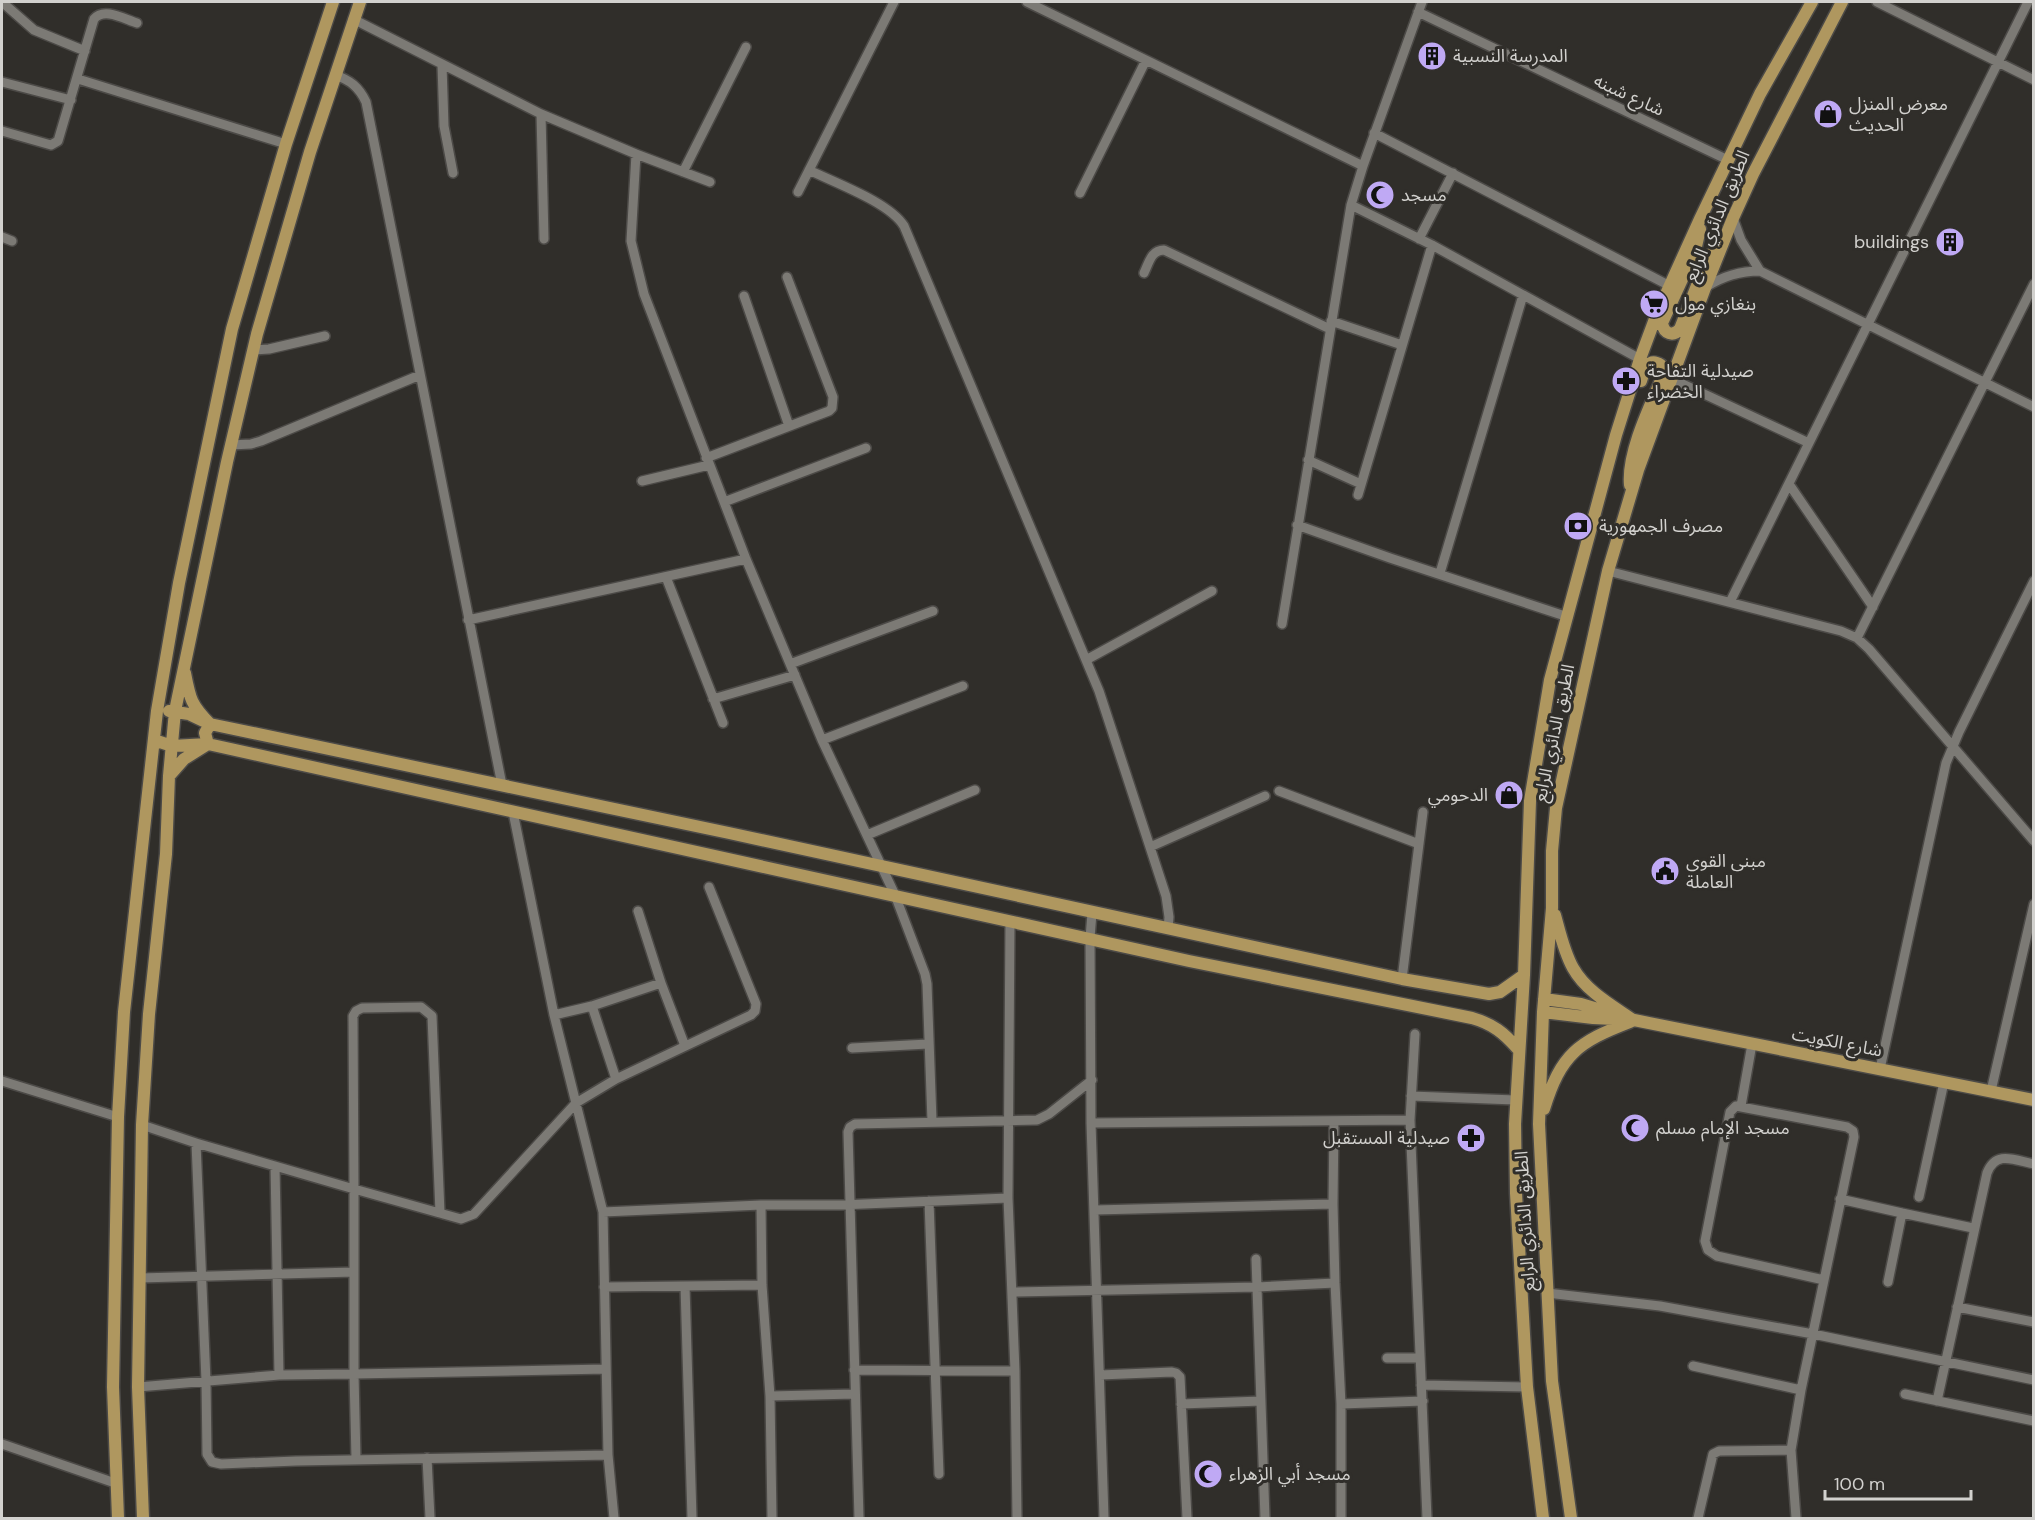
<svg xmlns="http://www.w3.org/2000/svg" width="2035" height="1520" viewBox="0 0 2035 1520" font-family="'DM Sans','Noto Sans Arabic',sans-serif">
<rect width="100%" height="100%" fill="#302e2a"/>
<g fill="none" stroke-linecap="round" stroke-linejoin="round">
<g stroke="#4c4a47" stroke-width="12">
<path id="minor" d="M2,2L34,30L85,51
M1027,2L1363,166
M1877,2L2034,80
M1418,12L1728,160
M353,19L541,114L636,154L710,182
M442,65L444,126L453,173
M335,75C350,80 359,87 366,102L502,785
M78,79L286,144
M2,82L71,100
M541,114L544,239
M2,131L51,145L58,141L94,19C104,7 124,19 137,23
M1374,133L1670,286
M636,154L631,241L644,294L746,559L822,740L895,895L925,974L927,984L932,1121
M809,170C835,183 889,202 904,226L1099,691L1166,896L1169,917L1168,929
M683,172L746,47
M798,192L894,2
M1080,193L1146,60
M1351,205L1432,245L1640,359
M1733,218L1741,240L1760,271L2034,407
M2,237L12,241
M1419,239L1453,173
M1144,273C1149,263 1151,250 1164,250L1330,329
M1706,287C1723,276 1739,271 1760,271
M744,296L789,426
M1331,321L1402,345
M253,350L269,349L325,336
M1672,379L1809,443
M231,445L251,444L261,441L420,375
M706,458L829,411L832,408L833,397L787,277
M1308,460L1361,484
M642,481L709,465
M1789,484L1873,607
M1358,495L1432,245
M724,502L866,448
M1297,525L1390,558L1568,617
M1608,571L1841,631L1857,638L1869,649L2034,841
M1440,573L1523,295
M666,577L723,723
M1730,602L2028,2
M468,620L746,559
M1282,624L1351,205L1363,166L1422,2
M1857,638L2034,284
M1086,660L1212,591
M790,664L933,611
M713,699L795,675
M822,740L963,686
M1279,791L1419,844
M513,812L554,1015L603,1212L608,1455L614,1518
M867,835L975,790
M1150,847L1265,796
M638,911L661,983L685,1046
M1092,913L1090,938L1091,1123L1104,1518
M1010,921L1008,1198L1015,1371L1017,1518
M1402,979L1423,812
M592,1006L616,1079
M554,1015L592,1006L661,983
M1415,1034L1410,1120L1427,1518
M852,1048L928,1044
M1880,1069L1946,763L1959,732L2034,581
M2,1081L118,1117
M1991,1091L2034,904
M1411,1096L1515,1100
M1741,1106L1752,1044
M1334,1121L1333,1204L1335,1283L1341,1404V1518
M1091,1123L1410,1120
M196,1143L206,1381L207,1454L212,1462L221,1464L296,1461L608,1455
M275,1166L279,1375
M1919,1197L1944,1082
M1840,1199L1902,1213
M929,1201L939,1474
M761,1205L762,1285L770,1396L772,1518
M1095,1210L1333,1204
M603,1212L761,1205H840L1008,1198
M440,1213L432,1016L421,1007L362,1008L356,1011L353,1016L354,1189L461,1219L474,1214L576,1103L616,1079L751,1015L755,1011L756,1004L709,887
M1256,1259L1265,1518
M140,1278L354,1272
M1888,1282L1902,1213L1973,1228
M685,1286L692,1518
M604,1287L762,1285
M1012,1292L1257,1287L1335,1283
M1547,1293L1660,1306L1813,1334L2034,1380
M1957,1307L2034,1322
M1387,1358H1420
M1693,1366L1801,1390
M854,1370L1015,1371
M1100,1375L1172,1372L1176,1373L1180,1377L1187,1518
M1421,1385L1527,1387
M138,1387L279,1375L354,1374V1189L196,1143L142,1125
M1905,1394L2034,1421
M770,1396L855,1394
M1937,1401L1987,1173C1996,1150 2014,1160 2034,1164
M1181,1404L1261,1401
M1341,1404L1423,1401
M2,1444L115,1483
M427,1458L430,1518
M356,1459L354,1374L606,1369
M859,1518L848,1132L850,1127L855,1124L1037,1120L1049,1114L1092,1080
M1698,1518L1713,1454L1719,1451L1791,1450
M1796,1518L1791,1450L1801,1390L1854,1137L1853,1131L1847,1127L1736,1106L1730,1112L1705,1241L1708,1250L1717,1256L1824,1280"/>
</g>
<g stroke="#4c4a47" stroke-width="15">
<path id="major" d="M1700,229L1695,251L1662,323C1664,334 1673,337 1680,329L1707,260L1717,247
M1630,485C1627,453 1650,406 1663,376L1664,372L1661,365C1648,357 1644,370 1641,381
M169,711L189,714L210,724L729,833L1402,979L1489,994L1500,992L1524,975
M154,740L172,746L208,744L1189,961L1472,1018C1493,1024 1504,1033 1518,1049
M169,776L184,759L208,744L205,733L210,724C191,705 190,699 185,673
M1555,915C1560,933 1564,952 1573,968C1586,991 1611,1005 1633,1020
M1544,999L1581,1004L1618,1015
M1543,1012L1593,1018L1634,1020L2034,1100
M1544,1109C1561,1054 1578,1042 1630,1022
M118,1518L113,1387L118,1117L124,1012L157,711L179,583L232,329L286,144L333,2
M143,1518L138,1387L142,1125L149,1014L166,854L169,776L175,711L227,462L257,334L310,152L360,2
M1543,1518L1527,1387L1516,1193L1515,1124L1524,975L1530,801L1550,680L1616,435L1640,359L1656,316L1700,219L1760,94L1812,2
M1571,1518L1552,1381L1539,1124L1543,1012L1552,908V851L1556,808L1608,571L1638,470L1705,288L1733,218L1753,174L1842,2"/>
</g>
<use href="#minor" stroke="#7c7a75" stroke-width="9"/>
<use href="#major" stroke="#af975f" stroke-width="12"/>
</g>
<defs>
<g id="building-disc" transform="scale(1.5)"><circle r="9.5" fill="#bfa9f4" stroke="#302e2a"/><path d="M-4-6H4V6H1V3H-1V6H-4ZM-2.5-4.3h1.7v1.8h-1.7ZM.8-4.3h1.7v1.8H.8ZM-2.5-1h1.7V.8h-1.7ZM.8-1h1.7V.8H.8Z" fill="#111"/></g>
<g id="shop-disc" transform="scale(1.5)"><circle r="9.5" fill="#bfa9f4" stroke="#302e2a"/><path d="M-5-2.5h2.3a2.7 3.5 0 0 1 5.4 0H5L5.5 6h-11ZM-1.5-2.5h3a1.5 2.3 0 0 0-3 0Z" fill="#111"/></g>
<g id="mosque-disc" transform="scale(1.5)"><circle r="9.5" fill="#bfa9f4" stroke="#302e2a"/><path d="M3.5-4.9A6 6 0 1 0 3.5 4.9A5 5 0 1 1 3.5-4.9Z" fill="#111"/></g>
<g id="supermarket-disc" transform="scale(1.5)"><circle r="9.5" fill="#bfa9f4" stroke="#302e2a"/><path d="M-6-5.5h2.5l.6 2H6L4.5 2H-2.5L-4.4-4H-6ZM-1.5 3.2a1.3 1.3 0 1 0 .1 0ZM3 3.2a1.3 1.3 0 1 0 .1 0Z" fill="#111"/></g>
<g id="pharmacy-disc" transform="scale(1.5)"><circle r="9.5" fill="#bfa9f4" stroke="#302e2a"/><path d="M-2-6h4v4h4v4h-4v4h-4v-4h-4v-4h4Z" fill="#111"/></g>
<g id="bank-disc" transform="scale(1.5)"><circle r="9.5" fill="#bfa9f4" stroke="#302e2a"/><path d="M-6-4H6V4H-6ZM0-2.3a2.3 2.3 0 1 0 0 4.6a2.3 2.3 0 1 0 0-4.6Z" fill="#111"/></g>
<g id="civic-disc" transform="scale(1.5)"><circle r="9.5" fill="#bfa9f4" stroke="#302e2a"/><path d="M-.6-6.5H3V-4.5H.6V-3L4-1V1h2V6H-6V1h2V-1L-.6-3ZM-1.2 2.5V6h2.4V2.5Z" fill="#111"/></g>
</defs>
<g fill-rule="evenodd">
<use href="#building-disc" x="1432" y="56"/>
<use href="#shop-disc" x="1828" y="114"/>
<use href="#mosque-disc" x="1380" y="195"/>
<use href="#building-disc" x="1950" y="242"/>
<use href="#supermarket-disc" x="1654" y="304"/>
<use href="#pharmacy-disc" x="1626" y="381"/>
<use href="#bank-disc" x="1578" y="526"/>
<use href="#shop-disc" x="1509" y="795"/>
<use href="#civic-disc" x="1665" y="871"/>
<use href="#mosque-disc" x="1635" y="1128"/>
<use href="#pharmacy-disc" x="1471" y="1138"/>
<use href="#mosque-disc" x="1208" y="1474"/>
</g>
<g text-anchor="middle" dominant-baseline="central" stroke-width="6" stroke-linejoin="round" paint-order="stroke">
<g font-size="18" fill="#d2d1ce" stroke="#302e2a" text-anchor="start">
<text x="1453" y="56">المدرسة النسبية</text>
<text x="1849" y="104">معرض المنزل<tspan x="1849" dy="21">الحديث</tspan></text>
<text x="1401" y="195">مسجد</text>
<text x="1929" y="242" text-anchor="end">buildings</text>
<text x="1675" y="304">بنغازي مول</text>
<text x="1647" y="371">صيدلية التفاحة<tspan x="1647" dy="21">الخضراء</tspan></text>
<text x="1599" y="526">مصرف الجمهورية</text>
<text x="1488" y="795" text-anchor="end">الدحومي</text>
<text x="1686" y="861">مبنى القوى<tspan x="1686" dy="21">العاملة</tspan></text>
<text x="1656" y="1128">مسجد الإمام مسلم</text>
<text x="1450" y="1138" text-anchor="end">صيدلية المستقبل</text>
<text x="1229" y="1474">مسجد أبي الزهراء</text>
</g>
<g font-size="18" fill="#d2d1ce" stroke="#302e2a">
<text transform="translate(1629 95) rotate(25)">شارع شبنه</text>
<text transform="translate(1717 216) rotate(-67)">الطريق الدائري الرابع</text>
<text transform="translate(1554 733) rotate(-78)">الطريق الدائري الرابع</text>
<text transform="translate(1837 1042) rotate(11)">شارع الكويت</text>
<text transform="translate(1525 1221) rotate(-93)">الطريق الدائري الرابع</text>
</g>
</g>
<rect width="2035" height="1520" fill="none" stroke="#d2d1ce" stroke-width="6"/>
<path d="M1825 1490v9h146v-9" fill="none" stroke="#d2d1ce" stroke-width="3"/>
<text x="1834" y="1490" font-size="18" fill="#d2d1ce" stroke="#302e2a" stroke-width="4.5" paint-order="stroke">100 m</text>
</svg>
